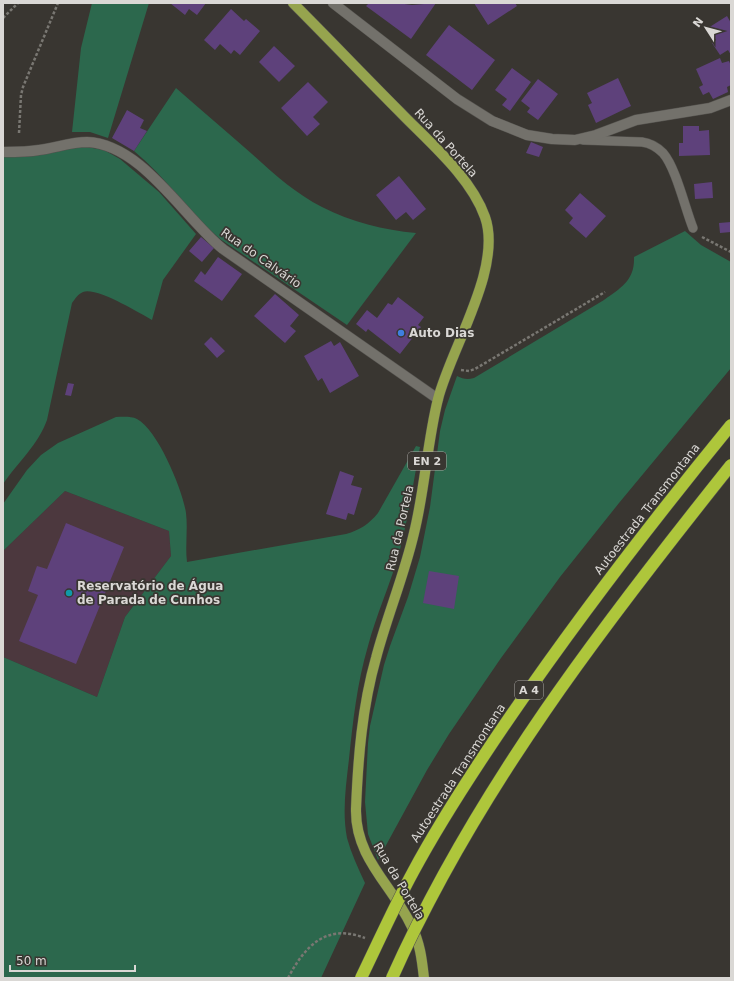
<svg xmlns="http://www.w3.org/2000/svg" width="734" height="981" viewBox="0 0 734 981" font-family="'DejaVu Sans',sans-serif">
<rect width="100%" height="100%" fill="#393631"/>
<path fill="#4c383e" d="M65,491L169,531L171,556L125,617L97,697L3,657V551Z"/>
<path fill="#2c684d" d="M92,3H149L108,138L90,132H72L81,48Z
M176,88C201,110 227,132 252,154C274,174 296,194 322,207C351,222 384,230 416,233L347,325L220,239C189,213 166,177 134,151Z
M81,146L104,150L120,159L159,192L196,234L163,280L152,320C139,313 97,287 83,292C78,294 75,299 72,303L47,420C38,445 18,462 3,484V155Z
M685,231L701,245L731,262V368L619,503L560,577L501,658L449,734L427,770L378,860L368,834L365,802L368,743L370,726L384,665L390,646L408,597L420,557L430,507L440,431L445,410L457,376C463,379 467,380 474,378L604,300C621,288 635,280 634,257Z
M116,417C122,417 131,416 137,419C158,430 183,491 186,513C188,529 185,546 187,562L346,534C360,530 369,524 378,513L416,446L420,447C413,484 408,521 398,557C389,587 376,616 368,646C357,683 353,721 349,759C346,785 342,812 347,838C351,853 358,868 365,883L321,978H3V657L97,697L125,617L171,556L169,531L65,491L3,551V504L27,470L41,455L58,443Z"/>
<path fill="#5e417b" d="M170,3H206L197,15L189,9L185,15Z
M369,3H397L412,5L436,3L411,39L366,6Z
M474,3H515L517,6L488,25Z
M231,9L244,21L246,19L260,31L240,55L234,50L231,54L220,44L215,50L204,40Z
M727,16L731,23V55L728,50L720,55L712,43L716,40L708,28Z
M449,25L495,60L472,90L426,55Z
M274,46L295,66L279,82L259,62Z
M720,58L722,63L729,61L731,66V85L727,87L728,92L713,99L709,92L703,95L699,87L703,85L696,69Z
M512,68L531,82L510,111L502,105L507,99L495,90Z
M618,78L631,106L596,123L588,105L592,103L587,93Z
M538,79L558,94L538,120L527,112L530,108L521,101Z
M308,82L328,102L313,117L320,124L307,136L281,108Z
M127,110L144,120L140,128L147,131L134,151L112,138Z
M683,126H699V131L709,130L710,155L679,156V143H683Z
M531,142L543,147L539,157L526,153Z
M399,176L426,209L413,220L406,212L396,220L376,195Z
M712,182L713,198L695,199L694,184Z
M580,193L606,216L586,238L569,223L573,218L565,210Z
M731,222V232L720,233L719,223Z
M201,237L214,248L202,262L189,251Z
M218,257L242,274L222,301L194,281L201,271L205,275Z
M275,294L299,315L290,326L296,331L285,343L254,316Z
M398,297L424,317L418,325L421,327L400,354L368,329L366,332L356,324L367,310L377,318L388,303L392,305Z
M211,337L225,351L217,358L204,344Z
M331,341L334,346L340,342L359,376L330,393L322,378L318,381L304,356Z
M68,383L74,384L71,396L65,395Z
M340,471L354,476L351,485L362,488L354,515L348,513L346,520L326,514Z
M66,523L124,547L76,664L19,641L38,595L28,591L37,566L47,569Z
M429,571L459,576L454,609L423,603Z"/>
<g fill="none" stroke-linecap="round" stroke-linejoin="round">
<g stroke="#54524e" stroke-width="10">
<path id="service" d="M583,140L642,142C650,143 657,147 663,153C676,168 685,208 693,228"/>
</g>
<g stroke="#54524e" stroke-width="11">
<path id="minor" d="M333,3L457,99L492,121L527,135L552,139L575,140L596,135L636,120L710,108L731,100
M3,152C15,152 28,152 39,150C55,148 71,142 87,142C142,144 184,218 223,249L438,399"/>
</g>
<g stroke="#54524e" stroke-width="11">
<path id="primary" d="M293,3C329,39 364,76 400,112C429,142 471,177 485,217C503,268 451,348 438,399C427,443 425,489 414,533C404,576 387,616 376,658C362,707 358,759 356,809C355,858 392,885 411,925C420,942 422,960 424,978"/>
</g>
<path stroke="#797772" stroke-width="2.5" stroke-dasharray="3 2" stroke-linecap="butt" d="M3,18L18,3
M19,133L21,95L23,87L58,3
M702,237L731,252
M461,370L469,371L475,369L605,292
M288,978C305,946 326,923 365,938"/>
<use href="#service" stroke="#73716b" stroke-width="9"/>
<use href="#minor" stroke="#73716b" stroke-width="10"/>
<use href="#primary" stroke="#96a44e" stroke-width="10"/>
<g stroke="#54524e" stroke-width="13" stroke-linecap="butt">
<path id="motorway-bridge" d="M361,978C378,943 394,907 413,872C442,818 477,765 512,714C581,614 654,519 731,425
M392,978C476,790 603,625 731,465"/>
</g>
<use href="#motorway-bridge" stroke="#aec63b" stroke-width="12"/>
</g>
<circle fill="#3f7fe0" stroke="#393631" stroke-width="1.5" cx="401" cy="333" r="4"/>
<circle fill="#0f9aa8" stroke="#393631" stroke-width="1.5" cx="69" cy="593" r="4"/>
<g text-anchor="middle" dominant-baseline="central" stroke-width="3.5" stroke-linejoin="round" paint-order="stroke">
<g fill="#393631" stroke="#aaa7a4" stroke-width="1">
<rect x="408" y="452" width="38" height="18" rx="3"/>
<rect x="515" y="681" width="28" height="18" rx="3"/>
</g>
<g font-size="11" font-weight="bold" fill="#dad8d5">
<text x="427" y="461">EN 2</text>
<text x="529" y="690">A 4</text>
</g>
<g font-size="12" fill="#dad8d5" stroke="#393631">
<text transform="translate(446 143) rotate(48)">Rua da Portela</text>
<text transform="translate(261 258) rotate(35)">Rua do Calvário</text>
<text transform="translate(647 509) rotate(-52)">Autoestrada Transmontana</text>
<text transform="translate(400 528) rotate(-77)">Rua da Portela</text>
<text transform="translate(458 773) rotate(-57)">Autoestrada Transmontana</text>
<text transform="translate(399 881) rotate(59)">Rua da Portela</text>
</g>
<g font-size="12" font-weight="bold" fill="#dad8d5" stroke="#393631" text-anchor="start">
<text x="409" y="333">Auto Dias</text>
<text x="77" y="586">Reservatório de Água<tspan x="77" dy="14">de Parada de Cunhos</tspan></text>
</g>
</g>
<rect width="734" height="981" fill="none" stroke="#dad8d5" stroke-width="8"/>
<g transform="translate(706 28) rotate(306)" stroke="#393631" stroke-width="3" paint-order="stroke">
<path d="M0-3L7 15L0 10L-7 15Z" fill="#dad8d5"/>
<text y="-6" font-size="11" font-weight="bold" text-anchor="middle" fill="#dad8d5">N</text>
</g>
<path d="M10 965v6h125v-6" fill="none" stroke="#dad8d5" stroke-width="2"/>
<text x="16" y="965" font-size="12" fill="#dad8d5" stroke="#393631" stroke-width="3" paint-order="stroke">50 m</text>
</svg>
